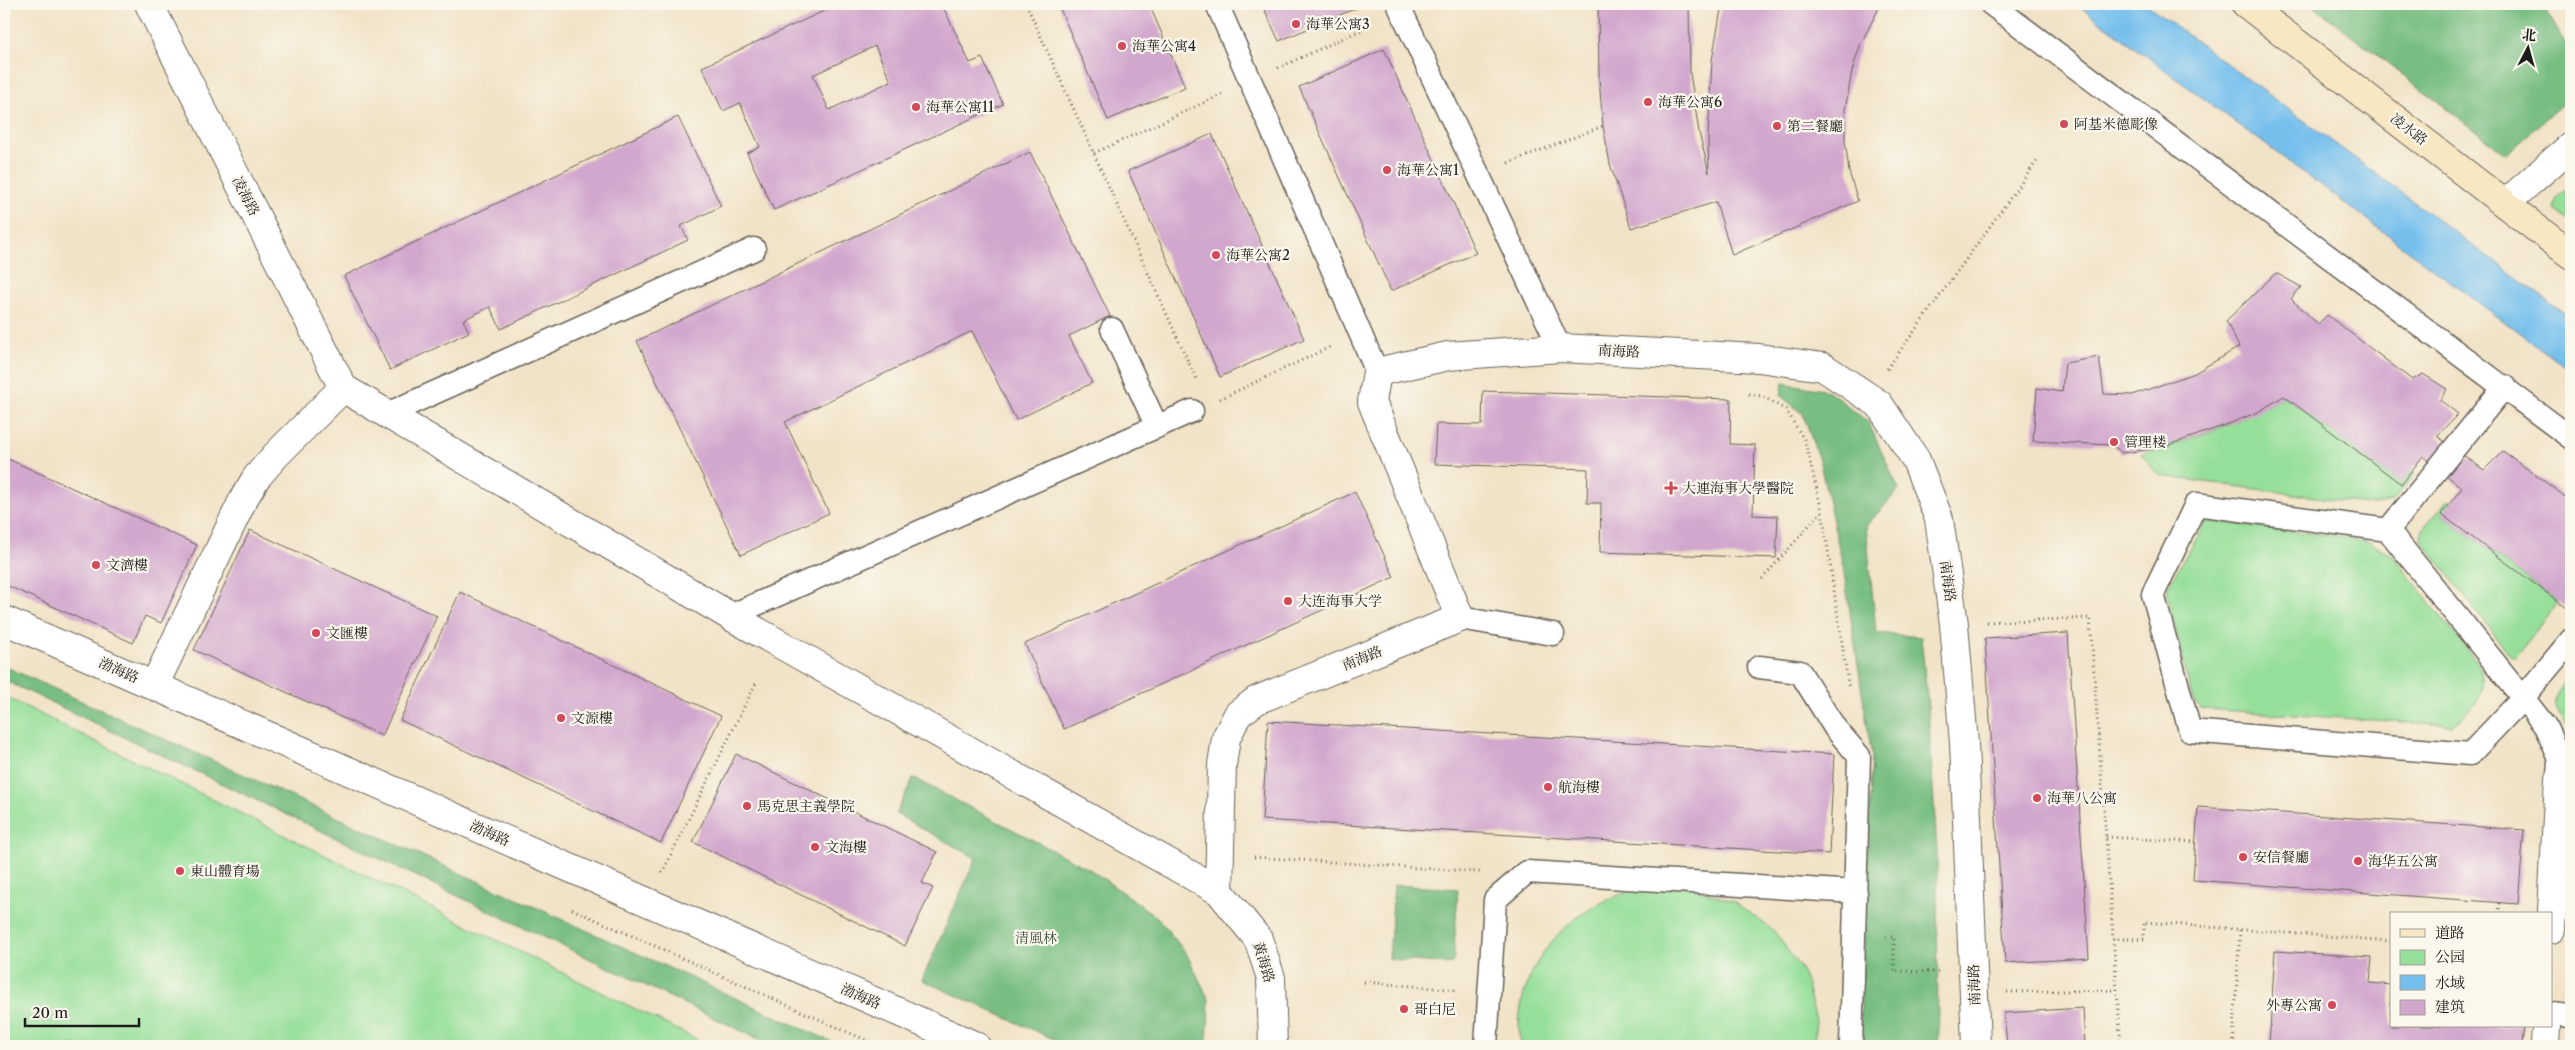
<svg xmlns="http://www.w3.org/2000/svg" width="2575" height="1050" viewBox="0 0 2575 1050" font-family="'Libre Caslon Text','Noto Serif SC',serif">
<rect width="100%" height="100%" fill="#fbf7ec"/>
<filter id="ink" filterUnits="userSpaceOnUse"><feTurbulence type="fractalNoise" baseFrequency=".02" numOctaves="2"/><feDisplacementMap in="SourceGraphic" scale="10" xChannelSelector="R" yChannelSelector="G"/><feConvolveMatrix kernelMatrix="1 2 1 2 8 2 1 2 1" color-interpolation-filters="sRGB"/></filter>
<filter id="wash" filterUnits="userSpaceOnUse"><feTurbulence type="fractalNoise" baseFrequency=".0096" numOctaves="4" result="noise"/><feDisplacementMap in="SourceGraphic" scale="20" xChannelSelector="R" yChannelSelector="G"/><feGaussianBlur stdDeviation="1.12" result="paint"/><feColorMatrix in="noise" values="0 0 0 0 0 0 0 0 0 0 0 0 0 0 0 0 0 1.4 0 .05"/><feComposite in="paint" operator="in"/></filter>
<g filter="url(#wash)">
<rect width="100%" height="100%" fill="#f1e3c7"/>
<path fill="#96df9a" stroke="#597e5b" d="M2571,186V222L2555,209L2557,198Z
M2284,396L2401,484L2412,470L2416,473L2392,502L2373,505L2162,476L2153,469L2141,454C2191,439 2240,423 2284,396Z
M2447,499L2451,502L2441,514L2558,602L2515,658L2511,656L2421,540L2422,530Z
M2206,521L2336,536L2369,542L2393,556L2479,665C2489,696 2475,708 2451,725L2202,709L2192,698L2166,590Z
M2571,674V730C2547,703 2551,701 2571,674Z
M4,696L710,1046H4Z
M1685,886L1733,901L1774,931L1803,972L1816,1020L1814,1046H1520C1512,982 1552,923 1610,899C1618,896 1627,891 1635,889C1651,887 1669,887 1685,886Z"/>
<path fill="#78be82" stroke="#4a6d4f" d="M2311,4H2542L2571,53V96L2506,154Z
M1783,383L1829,391L1868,422L1899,490L1866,526L1876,633L1921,637L1928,707L1937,852L1938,1046H1859L1872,757L1843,566L1820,463L1803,414L1781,396Z
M4,666L841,1046H773L4,680Z
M913,778L1091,870L1157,917L1186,953L1209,1000L1207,1046H1069L922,980L976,858L896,814Z
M1394,885L1458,889L1453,964L1389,959Z"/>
<path fill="#74bfed" stroke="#486e84" d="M2076,4H2146L2571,318V371Z"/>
<g id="blocks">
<path fill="#d2a7cd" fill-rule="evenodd" d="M839,4H949L943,7L970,63L982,58L1003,104L774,210L747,153L760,147L740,103L723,111L702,67ZM875,46L891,81L829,110L813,75Z
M1058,4H1149L1185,87L1108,120Z
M1262,4H1360L1361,6L1279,41Z
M1598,4H1689L1690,73L1699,132L1709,173L1708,138L1712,60L1722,4H1881L1861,43L1852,71L1845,110V140L1849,172L1858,201L1732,255L1716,202L1631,228L1610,164L1603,126L1599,79Z
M1384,49L1476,253L1391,291L1299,87Z
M678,117L721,206L681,226L688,240L501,329L490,307L463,320L469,332L390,370L344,276Z
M1212,134L1304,339L1220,377L1128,171Z
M1030,152L1110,316L1069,336L1092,383L1016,420L972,331L785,422L829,513L741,555L637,341Z
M2276,273L2301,287L2291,299L2318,324L2327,315L2412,380L2423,374L2447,389L2440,400L2458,414L2437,436L2484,470L2503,451L2571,501V611L2441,514L2462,488L2423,456L2401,484L2284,396L2258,412L2231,423L2161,448L2122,453L2112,445L2033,441L2037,388L2062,392L2065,363L2099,357L2104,394L2132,395L2195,373L2239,347L2226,321Z
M1483,391L1731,399L1730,444L1755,445L1753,515L1778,516L1776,558L1600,552L1601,503H1587L1588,469L1434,464L1436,424L1482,425Z
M4,457L197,545L161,623L145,616L133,643L4,584Z
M1355,492L1394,577L1064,729L1025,644Z
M250,530L437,616L382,736L194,650Z
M460,592L721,716L661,843L400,720Z
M2068,633L2089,958L2005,963L1985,638Z
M1268,721L1834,754L1829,854L1262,820Z
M736,754L937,852L922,883L933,888L905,946L693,842Z
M2198,807L2524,830L2518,904L2193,880Z
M2275,951L2372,957L2370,983L2391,985V1026H2524L2522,1046H2269Z
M2083,1008L2085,1046H2007L2004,1013Z"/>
</g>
</g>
<g filter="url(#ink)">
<use href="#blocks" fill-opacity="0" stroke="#676258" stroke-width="1"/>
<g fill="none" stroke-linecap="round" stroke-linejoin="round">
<g stroke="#676258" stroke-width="25">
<path id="service" d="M1217,4L1377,372
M1398,4L1560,348
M1991,4L2571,438
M1112,329L1157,427
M387,414L754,249
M2388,530L2505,386
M730,616L1192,411
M1460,618L1553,634
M1759,667L1800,672L1835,728L1859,756L1851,1046
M2559,779L2560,759L2545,726L2523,698L2388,530L2196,504L2153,594L2190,731L2470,754L2523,698L2571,640
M2551,1014L2571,1016
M1486,1046L1495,900L1527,872L1856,892"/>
</g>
<g stroke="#676258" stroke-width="30">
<path id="minor" d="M149,4L343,388
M2506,203L2571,146
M343,388L730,616L1219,891L1258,939L1271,978L1273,1046
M4,620L976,1046
M154,686L243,500L256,478L276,455L343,388
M1219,891L1222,765L1226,738L1238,714L1257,700L1460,618L1372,402L1377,372L1448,356L1560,348L1759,358L1823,367L1879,404L1916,460L1939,519L1954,624L1964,743L1976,1046
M2551,929L2559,779L2571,780
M2545,1046L2546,1026"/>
</g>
<g stroke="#676258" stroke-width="30">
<path id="secondary" d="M2246,4L2571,255"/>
</g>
<path stroke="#676258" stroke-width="3" stroke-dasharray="1 4" stroke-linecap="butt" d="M1026,4L1197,381
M1278,68L1361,30
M1094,153L1223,94
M1508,163L1603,126
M1887,369L2037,161
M1749,394L1762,396L1786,410L1805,441L1822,511L1849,689
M1220,399L1332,346
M1762,579L1821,512
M1987,622L2090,618L2121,1046
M2106,837L2195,842
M1254,857L1480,872
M662,873L756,683
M572,909L879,1046
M2499,914L2500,902
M1886,937H1894V971L1941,972
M2113,939H2144V922L2391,941
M1364,982L1458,990
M2007,992L2117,990
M1371,1042L1415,1046
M2233,1046L2240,930"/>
<use href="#service" stroke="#fff" stroke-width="22"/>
<use href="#minor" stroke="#fff" stroke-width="28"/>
<use href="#secondary" stroke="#f7e8c3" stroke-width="28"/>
</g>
</g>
<g fill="#d1495b" stroke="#fbf7ec" stroke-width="2">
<circle cx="1296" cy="24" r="5"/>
<circle cx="1122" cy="46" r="5"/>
<circle cx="1648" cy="102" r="5"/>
<circle cx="916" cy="107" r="5"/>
<circle cx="2064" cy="124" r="5"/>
<circle cx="1777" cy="126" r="5"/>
<circle cx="1387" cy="170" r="5"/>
<circle cx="1216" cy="255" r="5"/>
<circle cx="2114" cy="442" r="5"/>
<path d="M1668.5 480.5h5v5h5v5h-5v5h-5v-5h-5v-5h5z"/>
<circle cx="96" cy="565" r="5"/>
<circle cx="1288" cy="601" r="5"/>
<circle cx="316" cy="633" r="5"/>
<circle cx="561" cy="718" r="5"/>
<circle cx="1548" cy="787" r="5"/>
<circle cx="2037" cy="798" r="5"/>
<circle cx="747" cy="806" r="5"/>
<circle cx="815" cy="847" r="5"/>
<circle cx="2243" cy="857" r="5"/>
<circle cx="2358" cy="861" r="5"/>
<circle cx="180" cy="871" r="5"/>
<circle cx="2332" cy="1005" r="5"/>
<circle cx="1404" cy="1009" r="5"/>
</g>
<g text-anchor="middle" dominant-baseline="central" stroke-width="4.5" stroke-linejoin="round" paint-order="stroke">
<g font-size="14" fill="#1c1c1c" stroke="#fbf7ec" text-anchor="start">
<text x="1306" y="24">海華公寓3</text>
<text x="1132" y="46">海華公寓4</text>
<text x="1658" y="102">海華公寓6</text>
<text x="926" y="107">海華公寓11</text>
<text x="2074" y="124">阿基米德彫像</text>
<text x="1787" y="126">第二餐廳</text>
<text x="1397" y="170">海華公寓1</text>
<text x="1226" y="255">海華公寓2</text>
<text x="2124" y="442">管理楼</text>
<text x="1682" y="488">大連海事大學醫院</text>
<text x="106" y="565">文濟樓</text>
<text x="1298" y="601">大连海事大学</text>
<text x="326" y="633">文匯樓</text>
<text x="571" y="718">文源樓</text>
<text x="1558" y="787">航海樓</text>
<text x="2047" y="798">海華八公寓</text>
<text x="757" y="806">馬克思主義學院</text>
<text x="825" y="847">文海樓</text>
<text x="2253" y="857">安信餐廳</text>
<text x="2368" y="861">海华五公寓</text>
<text x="190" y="871">東山體育場</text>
<text x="2322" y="1005" text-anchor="end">外專公寓</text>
<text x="1414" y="1009">哥白尼</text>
</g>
<g font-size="14" fill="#1c1c1c" stroke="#fbf7ec">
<text transform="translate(2409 129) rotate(37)">凌水路</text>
<text transform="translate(246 196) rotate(63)">凌海路</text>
<text transform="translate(1619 351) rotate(3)">南海路</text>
<text transform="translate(1948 581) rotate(82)">南海路</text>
<text transform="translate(1362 658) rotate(-22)">南海路</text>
<text transform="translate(119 670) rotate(24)">渤海路</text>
<text transform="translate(490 833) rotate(24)">渤海路</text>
<text transform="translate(1264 962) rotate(73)">黃海路</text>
<text transform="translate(1974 985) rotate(-92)">南海路</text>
<text transform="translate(861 996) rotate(24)">渤海路</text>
</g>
<g font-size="14" fill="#415642" stroke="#fbf7ec">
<text x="1036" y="938">清風林</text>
</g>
</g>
<rect width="2575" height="1050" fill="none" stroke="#fbf7ec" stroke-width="20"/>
<rect x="2390" y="912" width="162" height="115" fill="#fbf7ec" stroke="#a29f99"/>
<rect x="2400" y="929" width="25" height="8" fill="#f7e8c3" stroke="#a29f99"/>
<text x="2435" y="938" font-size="15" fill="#1c1c1c">道路</text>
<rect x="2400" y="950" width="25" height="15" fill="#96df9a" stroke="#a29f99"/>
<text x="2435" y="962" font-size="15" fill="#1c1c1c">公园</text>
<rect x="2400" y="975" width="25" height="15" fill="#74bfed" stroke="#a29f99"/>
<text x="2435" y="988" font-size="15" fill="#1c1c1c">水域</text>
<rect x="2400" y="1000" width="25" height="15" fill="#d2a7cd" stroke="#a29f99"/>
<text x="2435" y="1012" font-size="15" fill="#1c1c1c">建筑</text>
<g transform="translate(2528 48) rotate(6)" stroke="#fbf7ec" stroke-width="4" paint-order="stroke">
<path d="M0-4L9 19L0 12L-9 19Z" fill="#1c1c1c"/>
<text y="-8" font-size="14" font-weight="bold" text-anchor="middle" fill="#1c1c1c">北</text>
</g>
<path d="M25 1018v8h114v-8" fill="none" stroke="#1c1c1c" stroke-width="2.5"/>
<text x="32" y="1018" font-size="15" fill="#1c1c1c" stroke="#fbf7ec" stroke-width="4" paint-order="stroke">20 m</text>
</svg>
